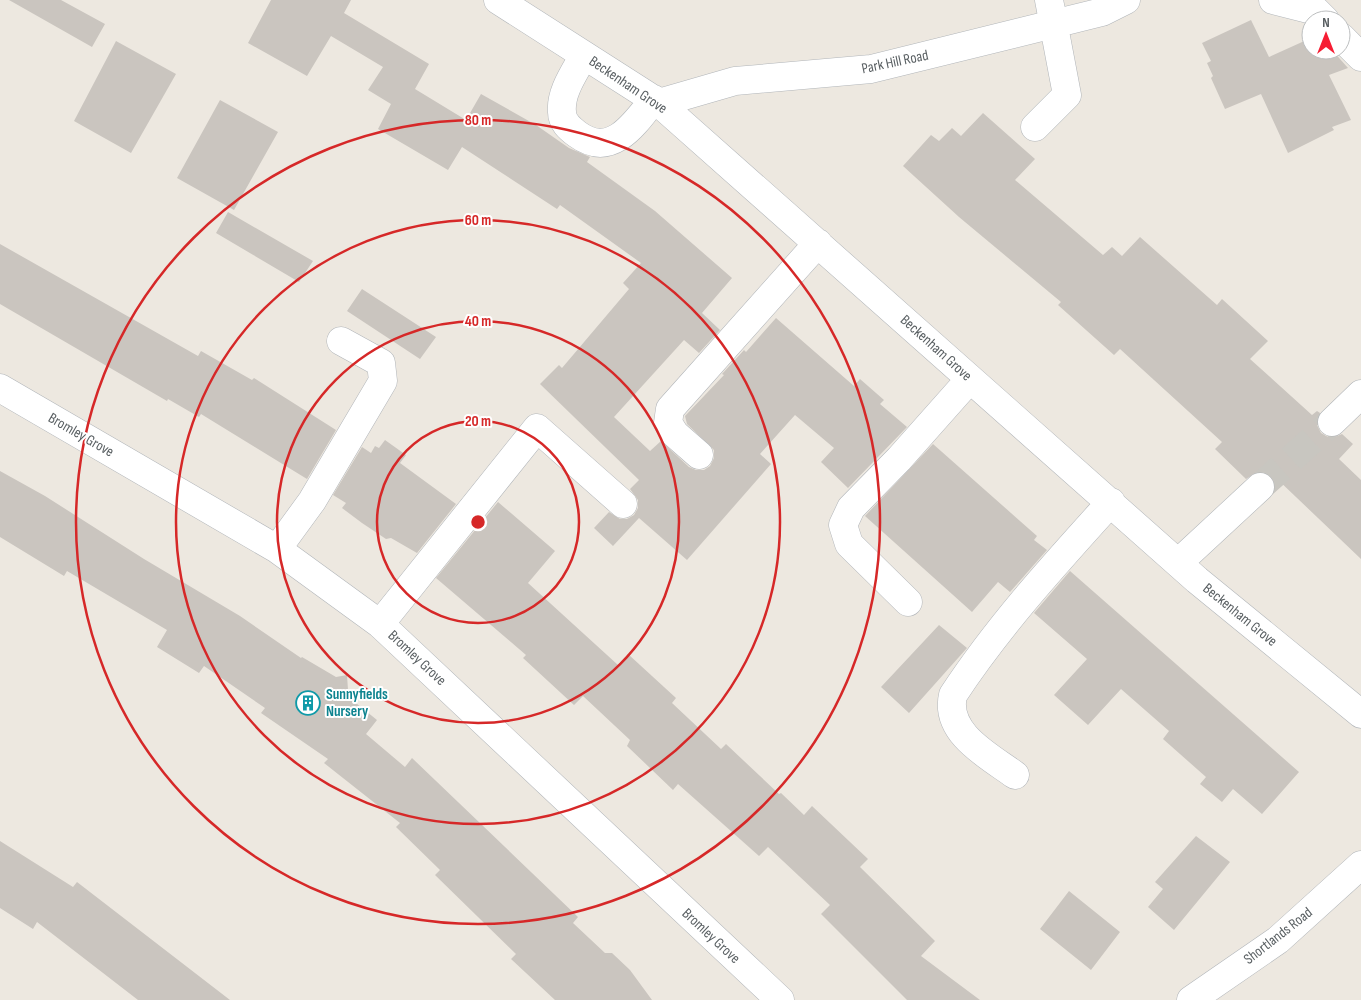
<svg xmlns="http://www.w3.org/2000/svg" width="1361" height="1000" viewBox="0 0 1361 1000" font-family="'Sofia Sans Condensed',sans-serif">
<rect width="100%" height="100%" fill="#ede8e0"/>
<path fill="#cac5bf" d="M9,0H61L105,24L92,47Z
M271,0H351L344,13L429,64L415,89L466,120L481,94L536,125L569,148L590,157L587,162L655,211L732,278L702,313L720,330L699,353L684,340L614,417L650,451L661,441L689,467L696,470H704L710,466L714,458V450L687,424L685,416L724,375L722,374L744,350L746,352L776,318L854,386L860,379L884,400L880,404L907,427L848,488L821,462L834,448L795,415L760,454L771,464L687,560L639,518L613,546L594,528L609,512L620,519H627L634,515L638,508V500L630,489L639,480L540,384L559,365L562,368L629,289L623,283L641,263L560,205L557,209L462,147L448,170L378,129L391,104L368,90L383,67L331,36L307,76L248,43Z
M1251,20L1269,57L1311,38V50H1332L1348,68L1329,75L1351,120L1332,127L1334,130L1288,153L1261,94L1225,109L1211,78L1213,76L1207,63L1211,61L1202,43Z
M116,41L176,74L131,153L74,121Z
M220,100L278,132L234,210L177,178Z
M983,113L1035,159L1015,180L1103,255L1112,247L1122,256L1140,237L1217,305L1222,299L1268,341L1250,359L1312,415L1317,411L1320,413L1317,425L1321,433L1328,437H1335L1342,434L1353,444L1339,459L1361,480V559L1275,477L1273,478L1265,472H1257L1246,479L1215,449L1222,442L1120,349L1114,355L1058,305L1061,302L959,217L903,166L931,135L939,141L952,128L961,136Z
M228,212L313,261L299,282L216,233Z
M0,244L198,356L201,351L252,380L254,378L336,430L307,479L201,414L199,417L168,399L167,401L0,304Z
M362,289L436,337L420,359L347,311Z
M385,440L406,455L400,463L456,504L417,553L391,538L386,539L362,523L342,508L346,503L333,495L362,447L371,453L375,446L379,448Z
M933,444L1037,536L1034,540L1047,550L1010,592L998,582L972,612L865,516Z
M0,471L45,496L144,559L240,616L301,658L302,657L336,677L347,675L348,690L354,694L351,699L377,720L366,734L405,767L412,758L578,917L573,923L605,953H612L630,970L652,1000H555L511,959L516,954L435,875L440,870L396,827L400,823L324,763L328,759L261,713L265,708L204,666L199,673L157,647L167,630L67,571L64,576L0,537Z
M498,502L555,551L528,583L618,665L628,654L676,698L672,703L721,749L726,744L779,794L781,793L804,815L812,806L868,859L860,867L935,941L921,956L980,1000H907L821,914L830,905L768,847L759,856L678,784L673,790L627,746L630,740L583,696L574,705L523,658L526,655L436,578Z
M1070,571L1299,772L1262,814L1233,789L1222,802L1200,784L1206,777L1163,739L1169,731L1121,689L1088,725L1054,695L1087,659L1034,613Z
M939,625L967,648L909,713L881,687Z
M1196,836L1230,862L1174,930L1148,907L1163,889L1155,882Z
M0,841L73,887L77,882L230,1000H138L37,922L33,929L0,908Z
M1069,891L1120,932L1091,970L1040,929Z"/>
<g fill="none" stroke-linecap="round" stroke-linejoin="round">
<path stroke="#c8c6c0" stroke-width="28" stroke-dasharray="28 14" stroke-linecap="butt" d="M1260,487L1332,422"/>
<g stroke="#b1b5b9" stroke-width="29">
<path id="minor" d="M498,0L659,103L1197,580L1361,714
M1273,0L1316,11L1325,20
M1341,37L1361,57
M584,55C575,72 560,92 562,112C562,122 569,128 577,134C611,159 634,125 654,99
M659,103L735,81L871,69L1102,12L1126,0
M1035,127L1067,95L1049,0
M0,388L277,549L380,624L780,1000
M1332,422L1361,394
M699,455L675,434L668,423L670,409L818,243
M277,549L312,501L383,381L381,363L341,341
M1178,563L1260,487
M908,602L849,544L843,525L851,508L899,459L970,379
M380,624L537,428L623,504
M1015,775C989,756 944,733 953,695C999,625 1055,564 1111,502
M1191,1000L1278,940L1361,865"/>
</g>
<use href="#minor" stroke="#fff" stroke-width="28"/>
</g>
<g fill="none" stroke="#d62828" stroke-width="2.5">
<circle cx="478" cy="522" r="101"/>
<circle cx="478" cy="522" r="201"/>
<circle cx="478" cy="522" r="302"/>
<circle cx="478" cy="522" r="402"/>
</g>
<defs>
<g id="building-ring" transform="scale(1.25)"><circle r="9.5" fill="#fff" stroke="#0f9aa8" stroke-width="1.5"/><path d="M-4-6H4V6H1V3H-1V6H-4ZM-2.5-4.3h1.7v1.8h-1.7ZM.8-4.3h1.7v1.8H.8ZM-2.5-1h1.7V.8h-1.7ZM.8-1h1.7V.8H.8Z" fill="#0f9aa8"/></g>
</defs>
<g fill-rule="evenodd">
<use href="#building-ring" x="308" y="703"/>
</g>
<g text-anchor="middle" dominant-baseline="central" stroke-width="4" stroke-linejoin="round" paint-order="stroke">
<g font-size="15" fill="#595f62" stroke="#fff">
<text transform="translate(895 62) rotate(-12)">Park Hill Road</text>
<text transform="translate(628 85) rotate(34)">Beckenham Grove</text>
<text transform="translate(936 348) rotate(42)">Beckenham Grove</text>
<text transform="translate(81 435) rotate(30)">Bromley Grove</text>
<text transform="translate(1240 615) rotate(39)">Beckenham Grove</text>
<text transform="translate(417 658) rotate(43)">Bromley Grove</text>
<text transform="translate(711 936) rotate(43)">Bromley Grove</text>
<text transform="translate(1278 936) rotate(-38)">Shortlands Road</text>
</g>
<g font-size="15" font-weight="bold" fill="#0d838f" stroke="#fff" text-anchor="start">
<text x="326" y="694">Sunnyfields<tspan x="326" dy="17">Nursery</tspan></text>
</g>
</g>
<circle cx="478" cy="522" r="8" fill="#d62828" stroke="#fff" stroke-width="2.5"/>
<g font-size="15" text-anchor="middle" font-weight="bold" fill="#d62828" stroke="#fff" stroke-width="4" stroke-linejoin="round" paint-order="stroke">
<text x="478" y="125">80 m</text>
<text x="478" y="225">60 m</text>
<text x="478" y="326">40 m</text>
<text x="478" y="426">20 m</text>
</g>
<g transform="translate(1326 35)"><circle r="24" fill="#ffffff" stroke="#bdbfc0"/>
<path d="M0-4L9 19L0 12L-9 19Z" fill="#f61d33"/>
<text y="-8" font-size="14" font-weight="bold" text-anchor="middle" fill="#595f62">N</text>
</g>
</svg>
